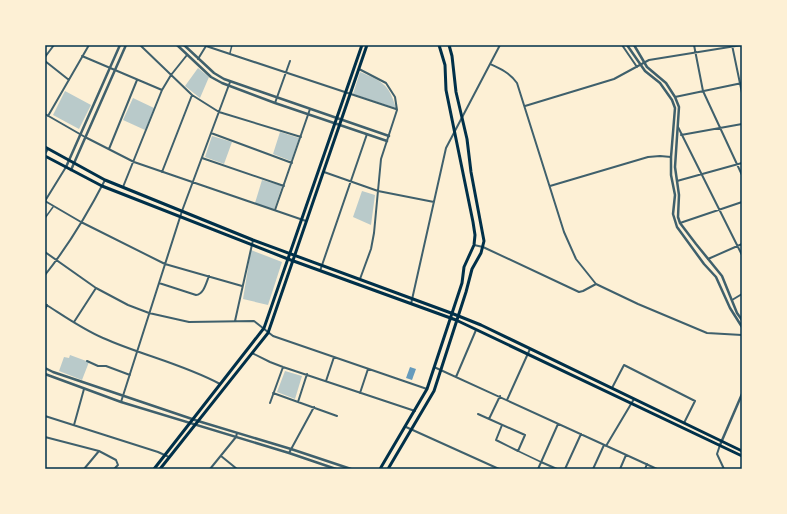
<svg xmlns="http://www.w3.org/2000/svg" width="787" height="514" viewBox="0 0 787 514" font-family="Roboto,sans-serif">
<rect width="100%" height="100%" fill="#fdf0d5"/>
<path fill="#b9caca" d="M198,68L209,77L200,98L185,86Z
M360,72C382,81 389,84 396,108L353,94Z
M65,91L91,105L79,129L53,115Z
M133,98L154,108L145,130L123,120Z
M280,132L299,138L291,161L273,154Z
M212,136L232,142L224,164L205,157Z
M262,180L282,186L274,210L255,203Z
M362,191L375,195L371,225L353,217Z
M251,250L282,262L268,305L243,299Z
M70,355L89,362L82,380L59,371L64,357L69,358Z
M285,371L302,376L295,399L277,392Z"/>
<path fill="#669bbc" d="M410,367L416,369L412,380L406,378Z"/>
<g fill="none" stroke-linecap="round" stroke-linejoin="round">
<path stroke="#3f606c" stroke-width="1.5" d="M230,53L232,45
M45,218L53,207
M518,451L541,462"/>
<path stroke="#3f606c" stroke-width="2" d="M140,45L192,95L219,112L301,137
M622,45L637,67
M694,45L703,91L742,175
M732,45L742,93
M206,46L396,109
M82,56L162,90
M45,57L54,45
M198,59L206,46
M45,61L69,80
M490,64C501,69 510,73 517,83L564,232L576,259L596,284
M359,69L386,83L395,97L397,110L381,159L374,233L371,249L360,279
M675,97L742,83
M275,103L290,61
M525,106L614,79L649,60L742,45
M45,114L85,137L134,162L306,221
M48,116L89,45
M678,127L742,255
M211,133L292,163
M681,135L742,124
M109,149L137,80
M45,154L48,149
M202,158L284,186
M162,172L192,95
M324,172L378,191L434,202
M677,181L742,163
M550,186L648,157L660,156L671,157
M123,187L162,90L171,75L187,55
M45,201L81,222L165,264L242,286
M45,201L66,167
M275,210L310,109
M680,223L742,202
M474,245L483,247L579,292L583,291L596,284L638,304L707,333L742,335
M45,252L96,288L128,305L149,313L189,322L254,321L273,336L427,389
M708,259L742,244
M320,271L367,134
M45,275C68,246 88,213 105,180
M159,283L196,295C204,294 206,283 209,276
M732,300L742,294
M45,304C64,316 82,329 103,338C141,355 183,364 220,384
M411,304L446,148L500,45
M45,310L47,305
M235,321L253,240
M74,322L96,288
M252,353L270,362L283,367L415,411
M87,361L98,366H106L130,375
M434,367L657,469
M456,377L476,330
M326,381L334,357
M612,388L624,365L695,401L684,423
M273,393L337,416
M360,393L368,369
M507,400L530,349
M121,402L182,211L230,82
M298,402L307,374
M270,403L283,367
M478,414L525,435L518,451L496,440L502,425
M45,416L158,452L169,457
M489,419L500,396
M74,425L84,389
M406,427L499,469
M45,437L99,451L116,460L118,465L114,469
M720,445L717,454L724,469
M606,446L634,399
M289,453L314,407
M221,456L237,469
M541,462L557,469
M84,469L99,451
M210,469L236,437L237,433
M538,469L558,424
M565,469L581,434
M593,469L604,445
M620,469L626,455
M645,469L647,464"/>
<path stroke="#3f606c" stroke-width="2.5" d="M177,45L211,77L222,83L275,103L387,141
M184,45L214,73L224,79L389,136
M627,45L645,71L660,83L672,100L675,108L671,157V175L675,195L673,214L677,227L704,264L716,277L730,308L742,327
M634,45L647,67L666,83L675,97L679,107L675,167L679,195L678,217L680,223L696,244L722,276L737,313L742,320
M66,167L120,45
M71,170L126,45
M45,368L53,372L198,421L291,449L351,469
M45,374L121,402L289,453L336,469
M720,445L742,394"/>
<path stroke="#003049" stroke-width="3" d="M45,147L105,180L253,240L451,313L481,325L742,451
M45,156L102,186L288,259L456,320L742,456
M380,469L427,389L462,283L464,267L474,245L475,235L473,222L446,90L445,65L439,45
M388,469L434,391L466,292L472,269L481,253L484,241L471,172L467,139L456,92L452,56L449,45"/>
<path stroke="#003049" stroke-width="3" d="M154,469L264,328L362,45
M160,469L268,333L367,45"/>
</g>
<rect width="787" height="514" fill="none" stroke="#fdf0d5" stroke-width="92"/>
<rect x="46" y="46" width="695" height="422" fill="none" stroke="#003049" stroke-width="1.5"/>
</svg>
